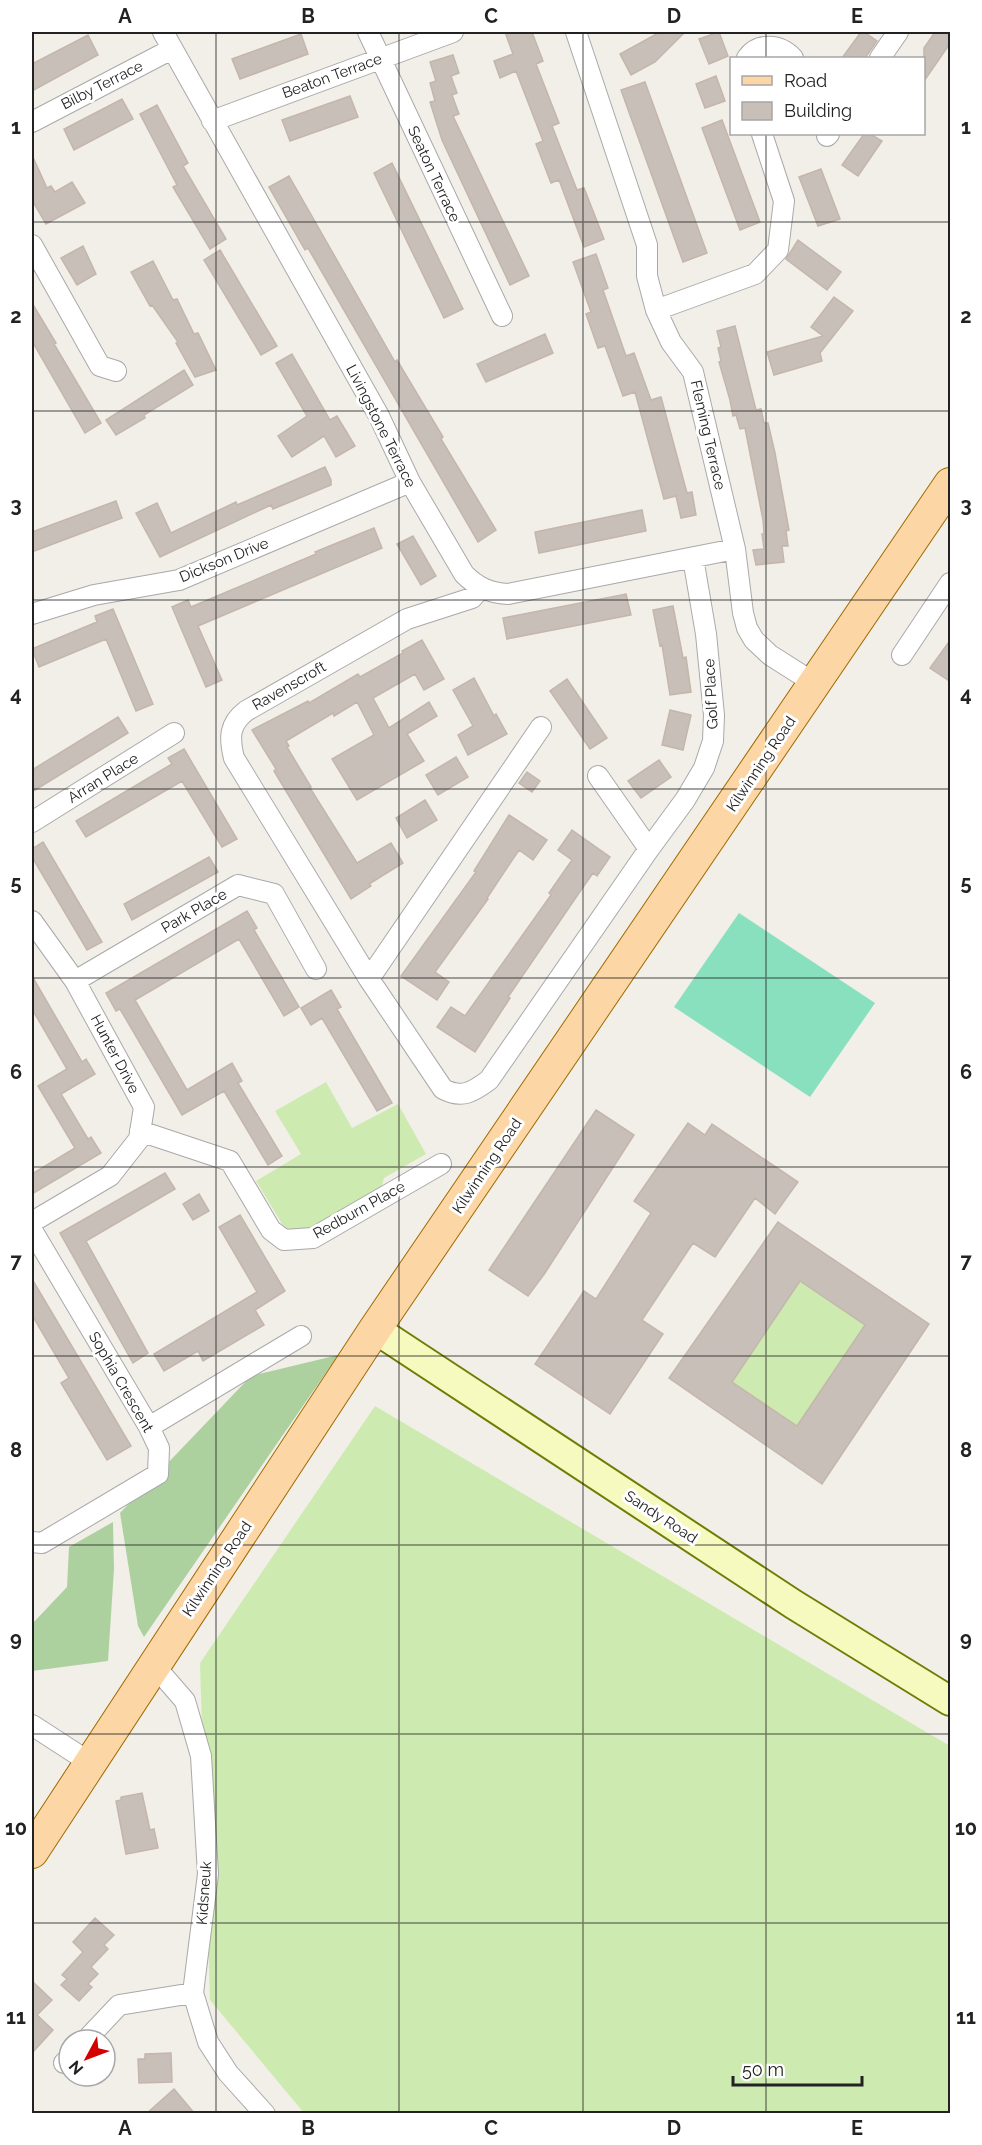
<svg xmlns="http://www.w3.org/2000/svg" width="982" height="2145" viewBox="0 0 982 2145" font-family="Raleway,sans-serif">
<rect width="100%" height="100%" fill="#f2efe9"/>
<path fill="#cdebb0" d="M326,1082L352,1128L398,1104L426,1154L384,1178L381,1189L298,1234L284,1227L256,1181L301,1154L275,1111Z
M800,1281L865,1325L797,1426L732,1382Z
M375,1406L950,1746V2113H304L210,2000L200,1663Z"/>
<path fill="#add19e" d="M338,1355L144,1637L138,1626L120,1513L251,1376Z
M113,1522L114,1569L108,1661L32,1671V1624L67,1587L69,1547Z"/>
<path fill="#88e0be" d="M739,913L875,1003L810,1097L674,1007Z"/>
<path fill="#c7bfb8" stroke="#c4b6ab" stroke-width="1.5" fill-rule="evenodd" d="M505,32H532L543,61L536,64L559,123L552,126L577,190L584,188L604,239L584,247L559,180L551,183L536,144L543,141L516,71L500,78L494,61L513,54Z
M660,32H685L655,62L631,75L620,54Z
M719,32L728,56L709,64L699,39Z
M861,32H864L877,41L865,58H842Z
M935,32H951V42L924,81V48Z
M301,34L308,54L240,79L232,59Z
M88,35L98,55L32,91V64Z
M453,55L459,73L451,76L457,93L452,95L459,114L453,116L529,276L510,285L442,140L430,102L435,101L430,83L436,81L430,62Z
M716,76L725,101L705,108L696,84Z
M645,82L707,253L683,262L621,90Z
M350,96L358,117L290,141L282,120Z
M122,99L133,119L74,150L64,129Z
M157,105L188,163L183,166L226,239L210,249L173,187L177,185L140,114Z
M722,120L760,222L740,230L702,128Z
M864,134H870L882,141L858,176L842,165Z
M32,155L47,188L51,186L55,192L72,182L85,203L46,224L32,200Z
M392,163L463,309L444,318L374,173Z
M821,169L840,219L818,226L799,177Z
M289,176L395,362L397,360L443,437L441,439L496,530L478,542L308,248L305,250L269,187Z
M798,240L841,272L827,290L786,259Z
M83,246L96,274L77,285L61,258Z
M220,250L277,346L261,355L204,260Z
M596,254L608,288L603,290L626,356L634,353L651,400L661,397L687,493L692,492L696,515L681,518L676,496L664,499L635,392L623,396L605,346L598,348L586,314L591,312L573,262Z
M153,261L173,300L177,299L194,334L198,333L216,370L195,377L176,343L178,342L152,305L150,306L131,272Z
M834,297L853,311L820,353L822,361L774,375L767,352L823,336L811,327Z
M32,303L56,343L54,344L101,423L85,433L32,341Z
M735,326L756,410L761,409L764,423H768L775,453L789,530L786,531L788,546H782L784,562L756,565L753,550L764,549L762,534H764L763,520L745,428L740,429L736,415L733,416L730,400L719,362L721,361L718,348L721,347L717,331Z
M545,334L553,353L486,382L477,364Z
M292,354L330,420L337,416L355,446L336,457L324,436L292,457L278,436L307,416L276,363Z
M184,370L193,385L144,415L145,418L116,435L106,420Z
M325,467L331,480V485L273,509L271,505L160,557L136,513L157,503L171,533L236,502L237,505Z
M116,501L122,518L32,552V532Z
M642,510L646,531L539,553L535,532Z
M374,528L382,548L198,626L222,680L206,687L172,607L188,600L191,607L316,554L315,552Z
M413,536L436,576L421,585L397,544Z
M626,594L631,615L507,639L503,618Z
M673,606L683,658L686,657L691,692L670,695L662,645L660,646L653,610Z
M113,609L153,704L136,711L106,639L39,667L32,649L97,622L95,616Z
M951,639V682L930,668Z
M422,640L444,679L424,690L415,674L373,698L389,728L429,702L437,716L407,734L424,761L357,800L332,759L374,735L357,702L334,716L333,713L286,741L289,746L287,747L311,787L310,788L357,863L391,843L403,863L369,884L371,886L351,899L274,771L276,769L252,730L308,701L309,703L358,674L360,677L403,653L402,651Z
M474,678L494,716L496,714L507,734L468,755L458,735L473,726L453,690Z
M567,679L607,738L590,749L550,691Z
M670,710L691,715L683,750L662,745Z
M118,717L128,733L32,792V770Z
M184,749L237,839L222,847L182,781L86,837L76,821L172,764L168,758Z
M456,757L468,777L438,795L426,775Z
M659,760L671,777L641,798L628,781Z
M527,772L540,781L532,792L519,783Z
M425,800L437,820L407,838L396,818Z
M509,815L547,840L533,860L519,850L487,898L488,899L435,972L449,982L437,1000L401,976L476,872L474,871Z
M572,830L610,857L597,876L593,873L579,893L508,997L510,998L475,1052L437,1027L451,1007L465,1016L551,895L549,893L572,860L558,850Z
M43,842L102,942L87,950L32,857V849Z
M209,857L218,872L132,920L124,904Z
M247,911L257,928L254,930L299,1007L284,1016L239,939L135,1000L187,1090L232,1063L242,1081L238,1083L282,1156L268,1165L224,1091L182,1115L120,1009L116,1011L106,993Z
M32,976L82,1062L86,1059L95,1074L61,1094L88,1139L91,1137L101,1153L32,1194V1174L75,1148L38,1086L67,1069L32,1009Z
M331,990L341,1007L337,1009L392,1103L377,1111L322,1018L311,1025L301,1008Z
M596,1110L634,1135L545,1273L528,1296L489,1270Z
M688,1123L705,1135L712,1124L798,1182L775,1214L755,1198L715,1257L693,1243L642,1320L663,1334L610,1414L535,1364L584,1291L596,1299L651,1213L634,1201Z
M165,1173L175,1189L86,1241L148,1353L133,1363L60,1233Z
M199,1194L209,1211L193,1220L183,1204Z
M240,1215L285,1291L255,1310L264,1325L203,1361L198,1351L164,1371L154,1354L257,1292L219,1227Z
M778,1222L929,1324L822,1484L669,1378ZM800,1281L865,1325L797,1426L732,1382Z
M32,1279L131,1446L107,1460L61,1383L69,1378L32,1315Z
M142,1793L150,1830L154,1829L158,1848L126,1854L116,1801L121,1800V1797Z
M95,1918L114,1935L104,1945L108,1949L91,1967L98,1974L88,1984L92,1987L79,2001L61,1985L67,1979L62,1975L83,1952L73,1942Z
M32,1981L52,2000L37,2015L53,2030L32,2053Z
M171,2053L172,2082L139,2083L138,2059H145V2054Z
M174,2089L195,2114H146Z"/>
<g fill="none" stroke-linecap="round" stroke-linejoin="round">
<g stroke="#a9a9a9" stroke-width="22">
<path id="minor" d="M163,32L379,416L410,482L464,574C477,587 489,593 508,594L735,549
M368,32L502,316
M576,32L647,245V276L656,310L671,342L693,372L735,549L743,613L747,628L754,640L770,655L814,683
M747,58C758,42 780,44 793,58
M880,58L898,32
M212,121L453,32
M32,122L172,49
M827,136L829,134
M32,245L100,366L116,371
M656,310L755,274L778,250L784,201L762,134
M481,588L472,598L407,619L246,711C229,724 229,738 234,758L369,979L443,1089C462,1099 473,1092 489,1080L649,849L685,800L704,768L713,741L714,715L706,634L693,558
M32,614L94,595L179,580L410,482
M902,655L950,583
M598,776L649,849
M32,822L174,733
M32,921L75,981L144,1107L139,1139L110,1176L32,1222
M369,979L541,727
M75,981L238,885L274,894L316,969
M140,1131L230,1161L271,1230L284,1240L313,1238L441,1164
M32,1230L149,1427L159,1448L158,1474L42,1543L32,1542
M149,1427L301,1336
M153,1664L185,1701L201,1756L208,1874L193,1993L208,2042L228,2073L265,2114
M32,1725L89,1762
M86,2040L119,2005L193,1993
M64,2063L69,2058"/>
</g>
<g stroke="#707d05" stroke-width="32">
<path id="secondary" d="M375,1329L793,1604L950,1701"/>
</g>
<g stroke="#a06b00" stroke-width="34">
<path id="primary" d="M32,1852L375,1329L950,484"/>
</g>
<use href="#minor" stroke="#fff" stroke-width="20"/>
<use href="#secondary" stroke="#f7fabf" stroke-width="28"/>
<use href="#primary" stroke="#fcd6a4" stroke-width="32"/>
</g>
<path fill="none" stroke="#222" stroke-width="1.5" stroke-opacity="0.55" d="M216,32V2114M399,32V2114M583,32V2114M766,32V58M766,134V2114M32,222H950M32,411H950M32,600H950M32,789H950M32,978H950M32,1167H950M32,1356H950M32,1545H950M32,1734H950M32,1923H950"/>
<g text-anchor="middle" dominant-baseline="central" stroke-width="6" stroke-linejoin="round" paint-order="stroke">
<g font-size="15" fill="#222" stroke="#fff">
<text transform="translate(332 76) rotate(-20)">Beaton Terrace</text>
<text transform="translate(102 85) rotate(-27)">Bilby Terrace</text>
<text transform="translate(434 174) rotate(65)">Seaton Terrace</text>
<text transform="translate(381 426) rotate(63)">Livingstone Terrace</text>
<text transform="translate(708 435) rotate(77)">Fleming Terrace</text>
<text transform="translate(224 560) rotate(-22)">Dickson Drive</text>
<text transform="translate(289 686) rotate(-30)">Ravenscroft</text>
<text transform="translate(711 694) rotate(-93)">Golf Place</text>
<text transform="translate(761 764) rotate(-56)">Kilwinning Road</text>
<text transform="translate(103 778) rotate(-32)">Arran Place</text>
<text transform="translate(194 911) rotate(-30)">Park Place</text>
<text transform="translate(115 1054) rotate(62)">Hunter Drive</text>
<text transform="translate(487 1166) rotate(-56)">Kilwinning Road</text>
<text transform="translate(359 1210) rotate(-29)">Redburn Place</text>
<text transform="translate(121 1382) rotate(60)">Sophia Crescent</text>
<text transform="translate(661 1517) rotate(33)">Sandy Road</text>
<text transform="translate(217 1569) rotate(-56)">Kilwinning Road</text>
<text transform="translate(204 1893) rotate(-86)">Kidsneuk</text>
</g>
</g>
<rect width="982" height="2145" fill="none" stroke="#ffffff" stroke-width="66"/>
<rect x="730" y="57" width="195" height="78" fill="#ffffff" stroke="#a7a7a7" stroke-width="1.5"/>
<rect x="742" y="76" width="30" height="9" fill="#fcd6a4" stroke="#a7a7a7" stroke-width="1.5"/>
<text x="784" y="87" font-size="18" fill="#222222">Road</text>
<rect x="742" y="102" width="30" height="18" fill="#c7bfb8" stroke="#a7a7a7" stroke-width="1.5"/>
<text x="784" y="117" font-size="18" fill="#222222">Building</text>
<g transform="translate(87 2058) rotate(229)"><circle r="28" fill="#ffffff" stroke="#a7a7a7" stroke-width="1.5"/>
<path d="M0-4.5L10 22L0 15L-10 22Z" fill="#d40000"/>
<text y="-9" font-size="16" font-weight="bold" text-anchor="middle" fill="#222222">N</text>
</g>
<path d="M733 2076v9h129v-9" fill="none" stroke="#222222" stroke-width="3"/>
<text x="742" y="2076" font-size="18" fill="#222222" stroke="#ffffff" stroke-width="4.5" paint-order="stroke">50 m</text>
<rect x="33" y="33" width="916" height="2079" fill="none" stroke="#222" stroke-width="2"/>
<g font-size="20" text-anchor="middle" font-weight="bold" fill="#222">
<text x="125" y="23">A</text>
<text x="308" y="23">B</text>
<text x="491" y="23">C</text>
<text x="674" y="23">D</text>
<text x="857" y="23">E</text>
<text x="16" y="134">1</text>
<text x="966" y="134">1</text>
<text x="16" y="323">2</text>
<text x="966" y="323">2</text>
<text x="16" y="512">3</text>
<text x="966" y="512">3</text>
<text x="16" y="701">4</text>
<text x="966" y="701">4</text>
<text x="16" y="890">5</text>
<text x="966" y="890">5</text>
<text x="16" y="1079">6</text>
<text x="966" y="1079">6</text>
<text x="16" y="1268">7</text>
<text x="966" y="1268">7</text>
<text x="16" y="1457">8</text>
<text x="966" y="1457">8</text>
<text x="16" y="1646">9</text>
<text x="966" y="1646">9</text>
<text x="16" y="1835">10</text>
<text x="966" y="1835">10</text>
<text x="16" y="2024">11</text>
<text x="966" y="2024">11</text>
<text x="125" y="2135">A</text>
<text x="308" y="2135">B</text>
<text x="491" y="2135">C</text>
<text x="674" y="2135">D</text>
<text x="857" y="2135">E</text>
</g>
</svg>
